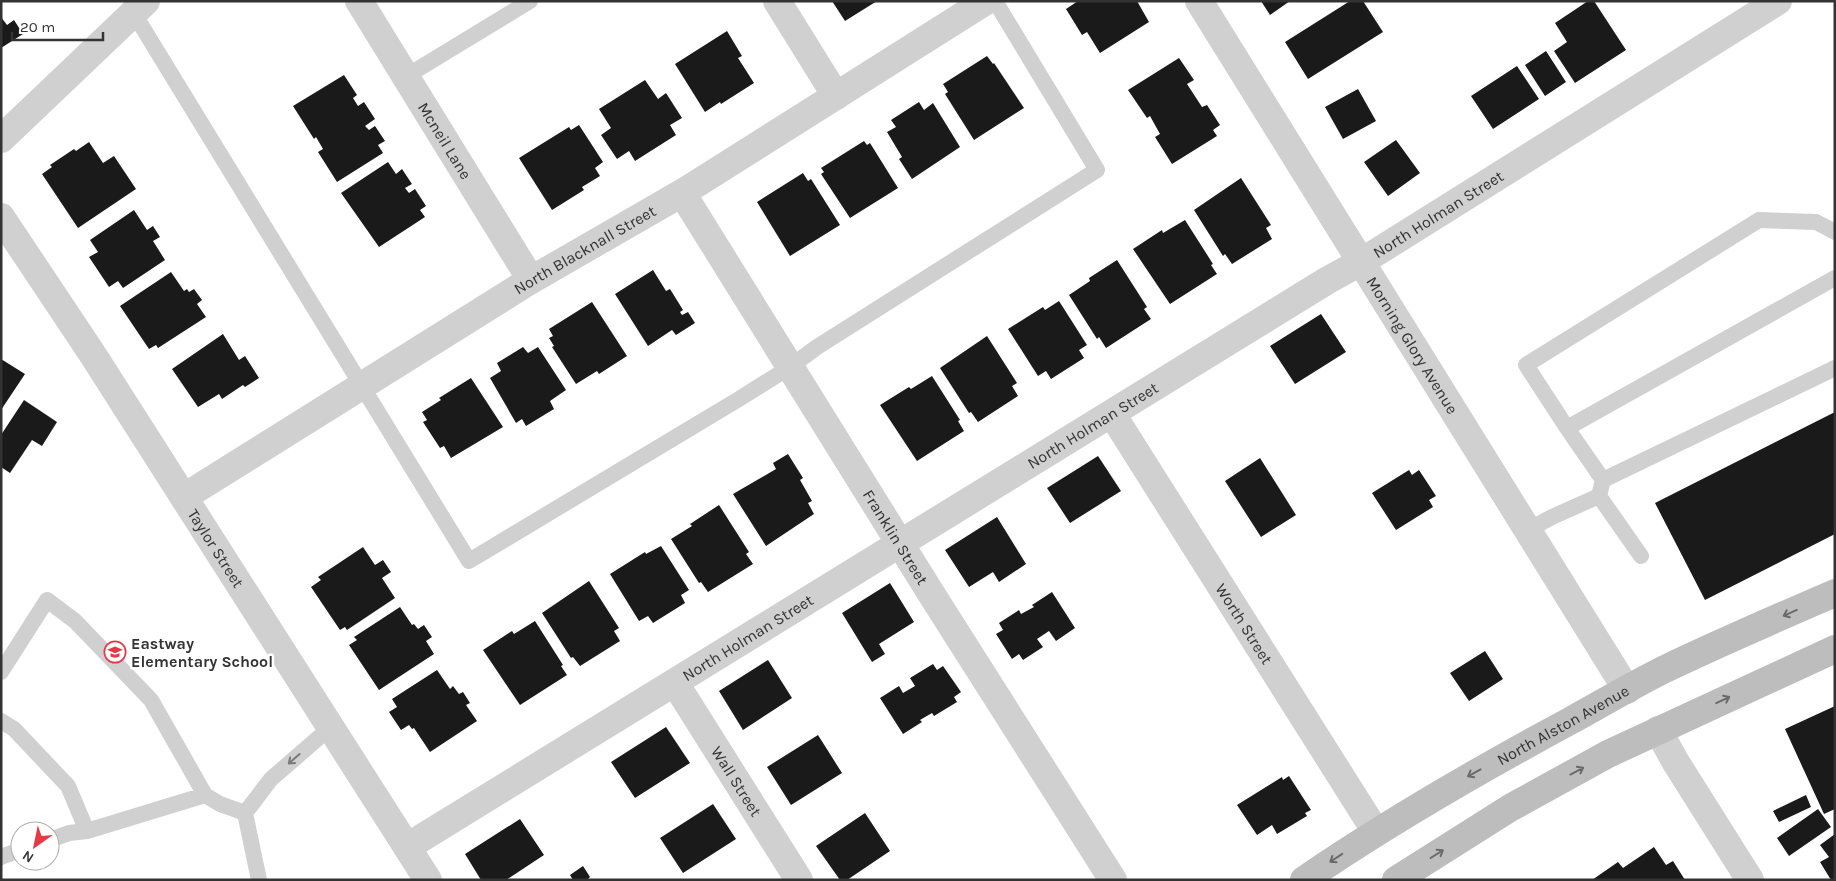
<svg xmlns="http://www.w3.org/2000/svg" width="1836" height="881" viewBox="0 0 1836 881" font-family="Karla,sans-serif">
<rect width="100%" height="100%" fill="#fff"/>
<path fill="#1a1a1a" d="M832,1H877L845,21Z
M1078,1H1137L1149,22L1100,53L1087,32L1082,35L1066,9Z
M1261,1H1290L1270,15Z
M1350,1H1363L1383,32L1308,79L1285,42Z
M1588,1H1594L1626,50L1575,83L1554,51L1567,42L1555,23Z
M1,17L7,25L14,20L23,34L1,48Z
M727,31L742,56L738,58L754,83L721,104L720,102L705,112L675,64Z
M1546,51L1566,82L1545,96L1525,65Z
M987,56L993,64L994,63L1024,108L974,140L945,94L948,92L943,84Z
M1179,58L1194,80L1187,84L1202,107L1207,105L1220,125L1213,130L1217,136L1172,164L1155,137L1160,134L1150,116L1147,118L1128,90Z
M1517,66L1539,99L1493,129L1471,96Z
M344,75L357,95L353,98L358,106L364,102L375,119L365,126L369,130L375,126L385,141L378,145L383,153L337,182L318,152L323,149L316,137L314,139L293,106Z
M645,80L658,99L666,93L682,118L670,125L676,135L635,161L629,151L617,159L601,135L611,128L599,109Z
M1358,89L1376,121L1343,139L1325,107Z
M919,102L924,110L933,103L960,147L912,179L899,159L902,157L887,132L896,127L891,120Z
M579,125L603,162L595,168L600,176L582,187L584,190L552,210L519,158L569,127L571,130Z
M1396,140L1420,173L1388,196L1364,162Z
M864,141L867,145L870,143L898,188L850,218L821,174L824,172L821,168Z
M89,142L103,163L114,156L136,189L78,228L42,174L52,167L50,165L74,149L76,151Z
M388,162L396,174L402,169L412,184L405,188L409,193L415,189L426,206L420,210L425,217L379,247L341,193Z
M803,173L808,181L811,179L840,225L790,256L757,202Z
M1241,178L1271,225L1266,228L1272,239L1232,264L1225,254L1223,256L1194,210Z
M134,210L147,230L153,226L160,237L153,241L165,260L123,288L118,281L109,287L89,257L98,252L90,240Z
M1185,220L1213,264L1211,265L1217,274L1170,304L1133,249L1162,230L1163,233Z
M1117,260L1147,307L1144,309L1151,319L1106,348L1099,337L1097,339L1069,295L1090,281L1089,278Z
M653,270L666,291L670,289L683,310L680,312L682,315L688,312L695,323L676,335L672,330L648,346L615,294Z
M171,272L184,291L187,289L189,292L194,289L202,300L197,304L206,317L158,348L156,345L149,349L120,306Z
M1059,301L1087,345L1079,350L1084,358L1051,379L1046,371L1038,376L1008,329L1043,307L1045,310Z
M592,302L627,356L599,374L597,371L576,384L552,347L554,346L549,338L553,336L549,329Z
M1321,314L1346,352L1295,384L1270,346Z
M223,334L239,360L245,356L259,378L245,387L243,385L222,399L219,394L198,407L172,369Z
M987,336L1017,383L1012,386L1018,396L978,422L971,412L969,413L940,368Z
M523,347L528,353L538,347L566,390L550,401L554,409L526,426L522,419L516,423L490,378L501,371L497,363Z
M1,359L25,374L1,410Z
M932,376L960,420L958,421L964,431L917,461L880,405L909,387L911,389Z
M471,378L503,427L451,458L444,446L440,448L423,422L427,420L422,412L441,400L439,398Z
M24,400L57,422L42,446L32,440L10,473L1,467V435Z
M1835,412V534L1705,600L1655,503Z
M788,454L803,478L800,480L812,501L808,503L814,514L766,546L733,494L776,469L773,463Z
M1098,456L1121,491L1070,523L1047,488Z
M1260,458L1296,515L1261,537L1225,481Z
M1409,470L1412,475L1419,470L1436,496L1429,500L1433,507L1396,530L1372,493Z
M719,505L749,552L746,554L753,564L708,592L701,582L699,583L671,539L692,526L690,524Z
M997,517L1026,564L999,582L993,572L969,587L945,550Z
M661,546L689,590L681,595L685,603L653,623L648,616L639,621L610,574L645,552L646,554Z
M363,547L375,565L383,560L391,572L382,578L395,598L347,630L345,627L340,630L311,587L321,580L318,577Z
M589,581L619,628L614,631L620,641L580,666L573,657L571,658L542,613Z
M890,583L914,622L879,644L885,654L872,662L842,613Z
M1052,592L1075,628L1056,641L1049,631L1037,639L1043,647L1023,660L1019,654L1012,659L996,634L1003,630L999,623L1019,610L1021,614L1034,607L1032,605Z
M400,607L412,625L414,624L418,629L424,625L432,637L426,641L434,654L379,690L349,645L357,640L354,637Z
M535,621L563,665L561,666L567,675L520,705L483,650L512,631L514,634Z
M1485,651L1503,679L1469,701L1450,673Z
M768,660L792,698L743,730L719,691Z
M933,664L937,670L943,666L961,692L954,697L957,702L934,716L932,713L920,720L922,722L903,734L880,698L899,686L903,693L915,686L910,678Z
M437,670L450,689L453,686L459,694L463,692L470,703L466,705L477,721L430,752L414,728L412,729L409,725L401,730L389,712L397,707L392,699Z
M1835,706V809L1824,814L1785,729Z
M666,727L690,763L635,798L611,762Z
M818,735L842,773L791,805L767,767Z
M1289,776L1311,810L1305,813L1307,816L1277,834L1272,825L1257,835L1237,805L1282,777L1283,780Z
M1806,795L1811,807L1779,822L1773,811Z
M713,804L736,839L683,873L660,838Z
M1818,809L1831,827L1789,856L1777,838Z
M865,813L890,851L847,880H840L816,846Z
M520,819L544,855L506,880H481L465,854Z
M1835,834V880H1831L1820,862L1829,857L1820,845Z
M1654,847L1666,865L1673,861L1685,880H1592L1618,862L1623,868Z
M583,866L590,877L587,880H573L570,875Z"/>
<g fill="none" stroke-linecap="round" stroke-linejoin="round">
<path stroke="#d0d0d0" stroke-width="16" d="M130,7L469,561L739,399L790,367L817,347L1097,170L995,1
M405,77L530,1
M1567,428L1526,365L1759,220L1816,222L1835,232
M1603,480L1567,428L1835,278
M1599,496L1603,480L1835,368
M1528,530L1552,517L1599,496L1641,556
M1,672L47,600L75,621L151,700L205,795L220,804L245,813
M1,721L14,729L68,786L87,831L205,795
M50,840L69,833L87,831
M1,857L20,850
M259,880L245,813L271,779L331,727"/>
<g stroke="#d0d0d0" stroke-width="28">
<path id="s1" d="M359,1L531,280"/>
<path d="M777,1L836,96"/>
<path id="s2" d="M1199,1L1627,690"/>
<path d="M1,139L146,1"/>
<path id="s3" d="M682,193L932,595L1113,880"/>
<path id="s4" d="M1,217L93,355L428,880"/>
<path id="s5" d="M1112,414L1376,832"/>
<path id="s6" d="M184,497L531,280L682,193L986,1"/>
<path id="s7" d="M675,683L799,880"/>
<path d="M1658,730L1675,761L1750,880"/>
<path id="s8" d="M407,847L1328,280L1361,262L1778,1"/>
</g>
<g stroke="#bdbdbd" stroke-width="28">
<path id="s9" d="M1304,880C1390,821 1479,770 1570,721C1601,704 1631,686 1663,670C1719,643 1777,618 1835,593"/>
<path d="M1396,880L1510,808L1608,754L1835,649"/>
</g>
</g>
<defs><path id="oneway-shaft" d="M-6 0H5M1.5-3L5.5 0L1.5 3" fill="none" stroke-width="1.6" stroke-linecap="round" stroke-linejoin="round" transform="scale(1.25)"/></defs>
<g stroke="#6a6a6a">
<use href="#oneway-shaft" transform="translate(1790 613) rotate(156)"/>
<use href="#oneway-shaft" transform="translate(1723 700) rotate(-25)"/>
<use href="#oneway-shaft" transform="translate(1577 771) rotate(-28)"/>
<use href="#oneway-shaft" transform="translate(1474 773) rotate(151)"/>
<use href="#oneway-shaft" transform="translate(1437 854) rotate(-32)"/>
<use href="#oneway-shaft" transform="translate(1336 858) rotate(146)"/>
</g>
<use stroke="#7a7a7a" href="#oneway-shaft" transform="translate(294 759) rotate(139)"/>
<defs>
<g id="school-ring" transform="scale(1.125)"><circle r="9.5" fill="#fff" stroke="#e63946" stroke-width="1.5"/><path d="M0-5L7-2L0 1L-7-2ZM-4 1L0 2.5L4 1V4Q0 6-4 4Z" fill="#e63946"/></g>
</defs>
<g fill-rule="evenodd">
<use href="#school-ring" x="115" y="652"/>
</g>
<g text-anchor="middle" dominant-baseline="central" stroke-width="5" stroke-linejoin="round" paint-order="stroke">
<g font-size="16" fill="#333" stroke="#fff">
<text stroke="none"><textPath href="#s1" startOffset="164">Mcneil Lane</textPath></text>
<text stroke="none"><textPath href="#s8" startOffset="1210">North Holman Street</textPath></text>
<text stroke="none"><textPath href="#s6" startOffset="471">North Blacknall Street</textPath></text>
<text stroke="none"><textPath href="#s2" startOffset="405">Morning Glory Avenue</textPath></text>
<text stroke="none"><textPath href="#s8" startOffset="805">North Holman Street</textPath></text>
<text stroke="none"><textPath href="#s3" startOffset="405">Franklin Street</textPath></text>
<text stroke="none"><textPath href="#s4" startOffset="395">Taylor Street</textPath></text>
<text stroke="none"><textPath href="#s5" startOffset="248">Worth Street</textPath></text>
<text stroke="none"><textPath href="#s8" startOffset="400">North Holman Street</textPath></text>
<text stroke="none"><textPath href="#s9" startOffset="302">North Alston Avenue</textPath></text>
<text stroke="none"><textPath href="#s7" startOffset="116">Wall Street</textPath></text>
</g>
<g font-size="16" font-weight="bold" fill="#333" stroke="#fff" text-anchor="start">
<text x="131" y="643">Eastway<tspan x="131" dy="18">Elementary School</tspan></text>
</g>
</g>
<rect width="1836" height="881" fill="none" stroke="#333333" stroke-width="5"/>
<g transform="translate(35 846) rotate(213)"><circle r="24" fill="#ffffff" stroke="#adadad"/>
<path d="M0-4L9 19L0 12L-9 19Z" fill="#e63946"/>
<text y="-8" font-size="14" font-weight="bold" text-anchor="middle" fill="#333333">N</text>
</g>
<path d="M12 32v8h91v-8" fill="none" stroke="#333333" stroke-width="2.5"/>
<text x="20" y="32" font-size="15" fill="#333333" stroke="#ffffff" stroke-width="4" paint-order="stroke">20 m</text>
</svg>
